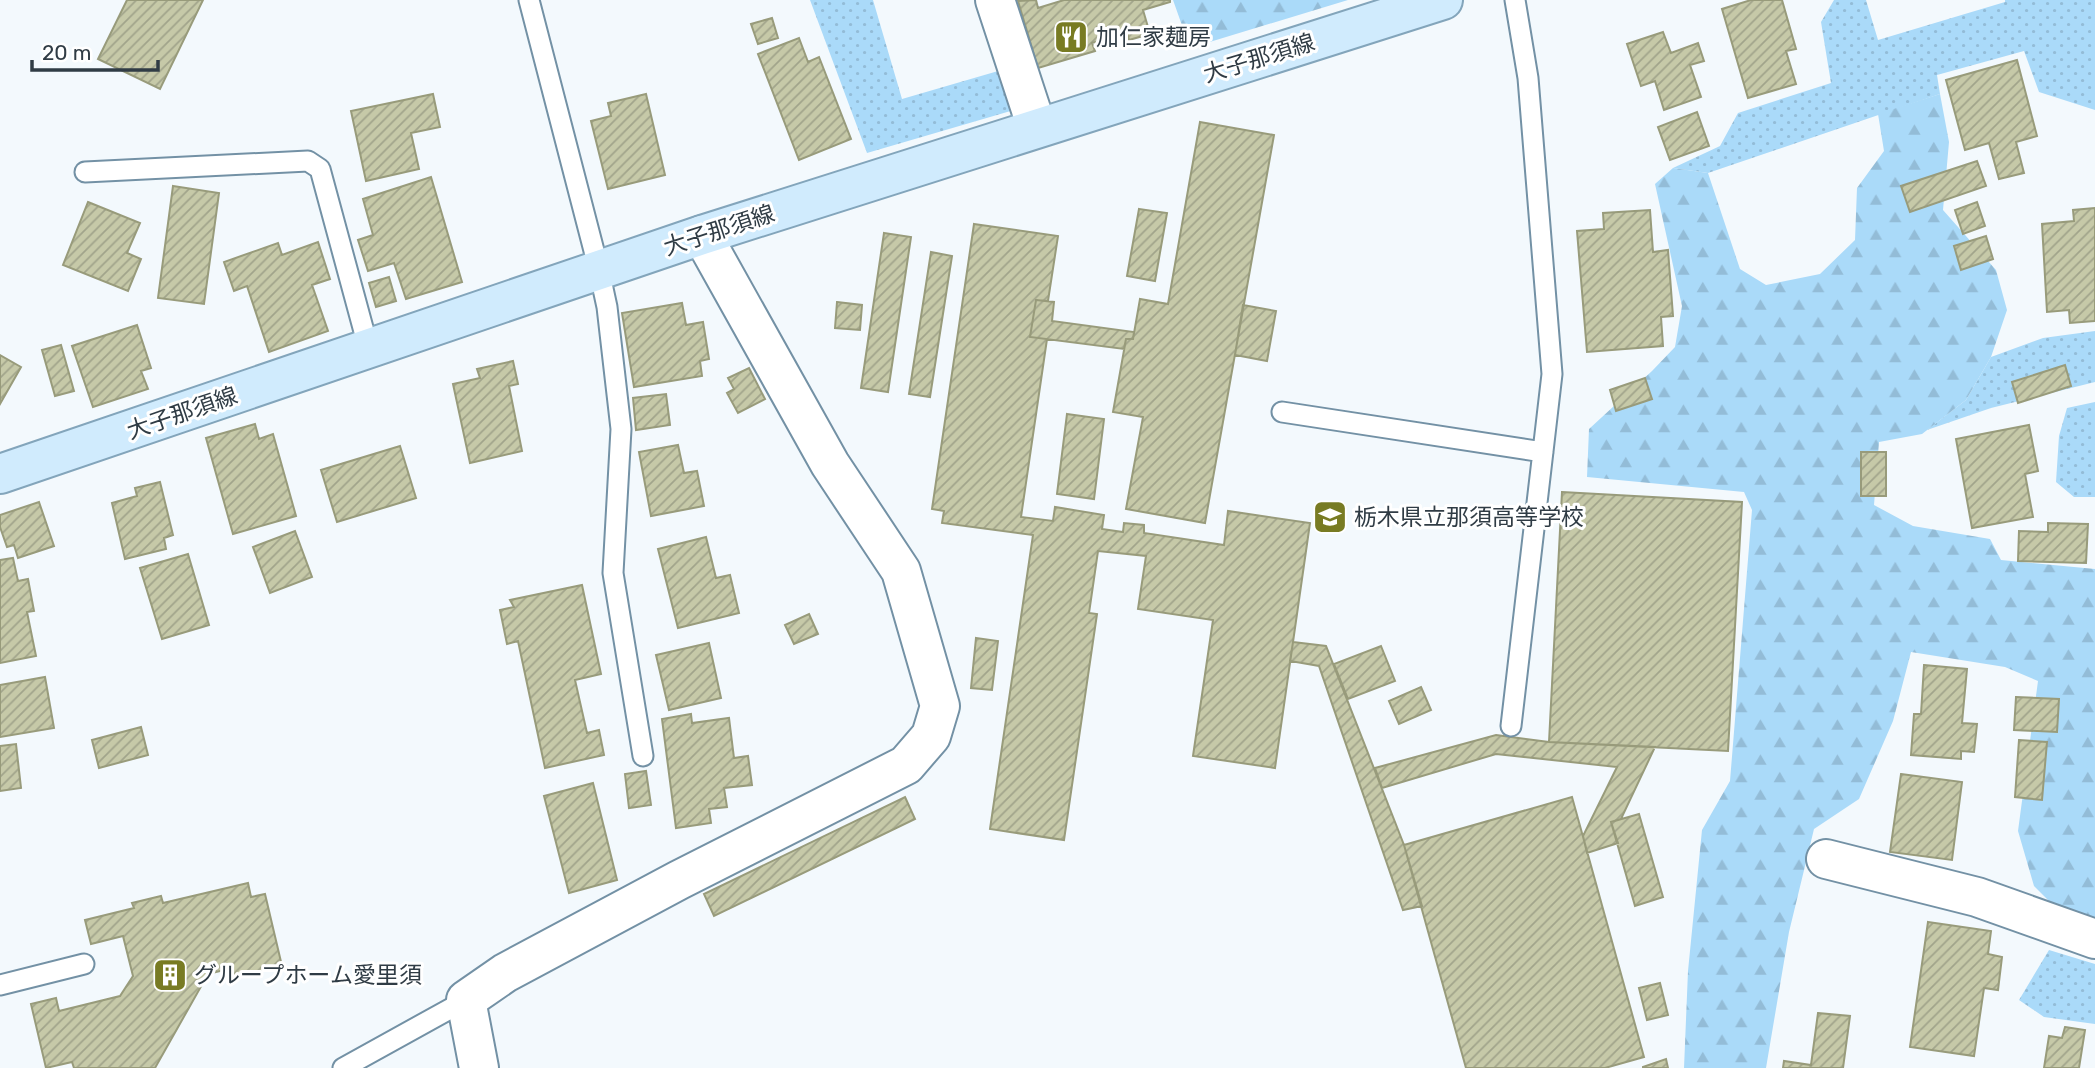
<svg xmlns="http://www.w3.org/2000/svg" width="2095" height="1068" viewBox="0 0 2095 1068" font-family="Rubik,'Noto Sans JP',sans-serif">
<defs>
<pattern id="grass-dots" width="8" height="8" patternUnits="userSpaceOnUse" patternTransform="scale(1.75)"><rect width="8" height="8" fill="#aadaf9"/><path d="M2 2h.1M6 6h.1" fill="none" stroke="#93bcd7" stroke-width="1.8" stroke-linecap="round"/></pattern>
<pattern id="forest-firs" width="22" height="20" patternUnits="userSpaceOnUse" patternTransform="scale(1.75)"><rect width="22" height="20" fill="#aadaf9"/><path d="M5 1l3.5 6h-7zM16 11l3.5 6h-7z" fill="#93bcd7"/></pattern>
<pattern id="building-hatch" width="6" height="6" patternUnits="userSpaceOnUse" patternTransform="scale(1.75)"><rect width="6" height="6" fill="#c6c9a8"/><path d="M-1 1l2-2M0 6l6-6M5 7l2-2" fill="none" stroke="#a1a48b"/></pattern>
</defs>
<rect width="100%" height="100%" fill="#f3f9fd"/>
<path fill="url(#grass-dots)" d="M810,0H873L902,99L1005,69L1014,110L867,153Z
M1834,0H1866L1878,40L2005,2V0H2095V110L2039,92L2024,51L1937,75L1940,94L1708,173L1673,168L1720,146L1738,113L1831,83L1821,22Z
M2095,331V382L1991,408L1927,430L1966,400L1991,357L2043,338Z
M2095,402V497H2074L2056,482L2059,436L2067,408Z
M2049,950L2095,964V1024L2044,1017L2019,1000Z"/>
<path fill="url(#forest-firs)" d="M1173,0H1348L1190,48Z
M1940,94L1949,142L1943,210L1996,270L2007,310L1991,357L1966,400L1922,434L1879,442L1874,505L1913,526L1990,539L2001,560L2095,569V928L2061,913L2034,886L2018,831L2038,681L2005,667L1911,652L1893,721L1859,799L1814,829L1789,932L1766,1068H1684L1688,971L1702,830L1730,781L1752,510L1744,492L1587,477L1589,429L1652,371L1675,347L1682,306L1655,184L1673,168L1708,173L1740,269L1766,285L1820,274L1855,240L1857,188L1884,151L1878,114Z"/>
<path fill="url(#building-hatch)" stroke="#989b7b" stroke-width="2" d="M127,0H203L160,89L98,59Z
M1036,0L1038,8L1064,0H1170V2L1143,10L1150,34L1129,40L1127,33L1092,43L1095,51L1038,68L1018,1Z
M1751,0H1782L1796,49L1786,51L1796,84L1748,98L1722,9Z
M772,18L778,38L758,44L751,24Z
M1663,32L1671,53L1698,43L1704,61L1690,65L1701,97L1664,110L1655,81L1641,86L1627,44Z
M799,38L808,62L819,57L851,139L799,160L758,54Z
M2017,60L2037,136L2016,142L2024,173L1999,179L1989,143L1965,150L1946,80Z
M433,94L440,127L411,133L419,169L366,181L351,111Z
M646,94L665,175L608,189L591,121L611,116L608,103Z
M1697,112L1709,146L1670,160L1658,127Z
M1200,122L1274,135L1205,523L1126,509L1143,417L1113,412L1126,339H1133L1140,299L1168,304Z
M1977,161L1986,186L1910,212L1901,186Z
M431,177L462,282L406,299L394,263L368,271L358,240L373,235L363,199Z
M173,186L219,193L204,304L158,298Z
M88,202L140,223L127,253L141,259L128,291L63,265Z
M1977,202L1985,226L1963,234L1955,210Z
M2095,208V321L2070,323L2069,310L2047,312L2042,224L2074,221L2073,210Z
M1139,209L1167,213L1155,281L1127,276Z
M1650,210L1653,252L1668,250L1673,316L1661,317L1663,346L1587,352L1577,231L1604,229L1603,213Z
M974,224L1058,236L1048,301L1036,300L1030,337L1047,339L1021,517L1053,521L1055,507L1104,515L1102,529L1123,532L1124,523L1144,525V533L1224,545L1228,511L1310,523L1275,768L1193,756L1213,620L1138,609L1146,556L1098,551L1089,613L1097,614L1064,840L990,829L1033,535L942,523L944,511L932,509Z
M884,233L911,237L888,392L861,388Z
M1986,236L1993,259L1961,270L1954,246Z
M318,242L330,279L312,285L328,331L269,352L247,286L234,291L224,262L278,243L282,255Z
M931,252L952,256L930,397L909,394Z
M389,277L396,301L376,307L369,283Z
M1036,300L1054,302L1052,321L1134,332L1133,339H1126L1124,349L1030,337Z
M837,302L862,305L860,330L835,328Z
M682,303L686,325L703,322L709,359L700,361L702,376L634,387L622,313Z
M1243,305L1276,311L1267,361L1235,355Z
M137,325L151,368L141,371L148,389L93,407L72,346Z
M61,345L74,391L55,396L42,350Z
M0,355L21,367L0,404Z
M513,361L518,384L509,386L522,451L470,463L453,384L480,378L477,369Z
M2065,365L2071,386L2018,403L2012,382Z
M749,368L765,399L738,413L727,393L734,389L728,378Z
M1645,378L1652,399L1616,411L1610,390Z
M666,394L670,425L636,430L633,398Z
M1067,414L1104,419L1094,499L1057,494Z
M255,424L259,439L273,434L296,516L233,534L206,438Z
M2029,425L2038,471L2025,474L2033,517L1972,528L1956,439Z
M678,445L684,473L697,471L704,506L651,516L639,452Z
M400,446L416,498L337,522L321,470Z
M1861,452H1886V496H1861Z
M160,482L173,535L164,538L166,549L125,559L112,503L137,496L135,488Z
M1562,492L1742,502L1728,751L1549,742Z
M39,502L54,546L18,558L14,545L7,547L0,527V515Z
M2048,523L2088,524L2086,563L2018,561L2019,531L2048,532Z
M295,531L312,577L270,593L253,547Z
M706,537L716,578L730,575L739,613L678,628L658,549Z
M188,554L209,625L162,639L140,568Z
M13,558L18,581L28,579L34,611L27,612L36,656L0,663V560Z
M582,585L601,674L575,680L587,733L599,730L604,755L545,768L518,641L507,644L500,610L514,607L510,600Z
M809,614L818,634L794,644L785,625Z
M976,638L998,641L992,690L971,688Z
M1293,642L1326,646L1404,845L1422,906L1403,910L1319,666L1290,661Z
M709,643L721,698L669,710L656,655Z
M1381,646L1395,681L1348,699L1334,664Z
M1924,665L1967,669L1962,723L1977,724L1974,752L1961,751V759L1911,755L1914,714H1921Z
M45,677L54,728L0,737V685Z
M1421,687L1431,710L1399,724L1389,701Z
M2016,697L2059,699L2057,732L2014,730Z
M691,714L692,723L729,718L734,758L748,756L752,785L724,788L727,807L709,809L711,823L676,828L662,719Z
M141,727L148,755L99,768L92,740Z
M1496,735L1549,742L1655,747L1621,819L1611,822L1618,843L1587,853L1583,836L1617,767L1496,754L1382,788L1375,768Z
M2019,740L2047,742L2042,800L2015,797Z
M16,744L21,788L0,791V746Z
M646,771L651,805L629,808L625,774Z
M1901,774L1962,782L1952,860L1890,852Z
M593,783L617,880L569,893L544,796Z
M905,797L915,819L714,916L704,894Z
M1572,797L1644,1057L1605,1068H1466L1404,845Z
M1639,814L1663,897L1635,906L1611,822Z
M248,883L251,897L265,894L282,966L234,977L232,968L208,974L155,1068H74L72,1062L46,1068L31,1004L56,998L59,1011L120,996L133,976L123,936L91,944L85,920L134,908L132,903L161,896L163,903Z
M1928,922L1991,931L1988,954L2002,957L1998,990L1984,988L1974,1056L1910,1047Z
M1660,983L1668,1015L1647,1020L1639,988Z
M1818,1013L1850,1016L1843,1068H1783L1784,1061L1811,1065Z
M2065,1027L2085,1030L2079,1068H2044L2049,1036L2062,1038Z
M1666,1059L1668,1068H1643V1067Z"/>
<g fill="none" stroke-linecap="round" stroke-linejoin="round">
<g stroke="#7391a5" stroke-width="23">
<path id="lane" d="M529,0L599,270L607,307L621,429L613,573L643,756
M85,172L308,161L320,169L369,350
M1282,412L1543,452
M1511,726L1552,374L1528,78L1515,0
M0,985L84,964
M343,1068L466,1000"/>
</g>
<g stroke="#7391a5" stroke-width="42">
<path id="street" d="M995,0L1037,128
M1826,859L1977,897L2095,939
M479,1068L466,1000L505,973L679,880L906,765L931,736L940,706L901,571L830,464L702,235"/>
</g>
<g stroke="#83a5bb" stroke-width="42">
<path id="primary" d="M0,474L702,235L1443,0"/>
</g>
<use href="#lane" stroke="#fff" stroke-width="19"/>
<use href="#street" stroke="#fff" stroke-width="38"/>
<use href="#primary" stroke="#d0ebfd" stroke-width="38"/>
</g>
<defs>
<g id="restaurant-square" transform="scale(1.75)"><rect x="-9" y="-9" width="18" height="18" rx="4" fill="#787b23" stroke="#fff"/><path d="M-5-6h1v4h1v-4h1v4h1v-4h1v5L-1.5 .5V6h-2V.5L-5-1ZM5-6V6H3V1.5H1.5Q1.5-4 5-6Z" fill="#fff"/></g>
<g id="school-square" transform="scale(1.75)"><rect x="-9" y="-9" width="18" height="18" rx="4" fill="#787b23" stroke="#fff"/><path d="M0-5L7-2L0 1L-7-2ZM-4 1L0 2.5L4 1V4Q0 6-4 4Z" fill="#fff"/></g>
<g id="building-square" transform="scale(1.75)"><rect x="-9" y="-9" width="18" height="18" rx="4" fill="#787b23" stroke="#fff"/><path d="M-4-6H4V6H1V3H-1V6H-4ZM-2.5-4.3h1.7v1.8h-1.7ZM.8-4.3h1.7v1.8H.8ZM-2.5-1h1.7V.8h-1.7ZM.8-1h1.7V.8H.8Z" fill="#fff"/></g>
</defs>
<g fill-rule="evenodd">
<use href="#restaurant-square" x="1071" y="37"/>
<use href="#school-square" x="1330" y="517"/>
<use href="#building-square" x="170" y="975"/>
</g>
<g text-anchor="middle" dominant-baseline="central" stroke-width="6" stroke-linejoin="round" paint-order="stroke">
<g font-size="23" fill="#303c45" stroke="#fff" text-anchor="start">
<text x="1096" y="37">加仁家麺房</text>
<text x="1354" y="517">栃木県立那須高等学校</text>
<text x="194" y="975">グループホーム愛里須</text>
</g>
<g font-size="23" fill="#303c45" stroke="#fff">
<text transform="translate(1259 58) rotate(-17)">大子那須線</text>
<text transform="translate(719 230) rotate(-18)">大子那須線</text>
<text transform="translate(182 413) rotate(-19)">大子那須線</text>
</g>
</g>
<path d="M32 60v10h126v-10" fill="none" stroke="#303c45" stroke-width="3.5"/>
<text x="42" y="60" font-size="21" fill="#303c45" stroke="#ffffff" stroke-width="5" paint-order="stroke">20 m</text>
</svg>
